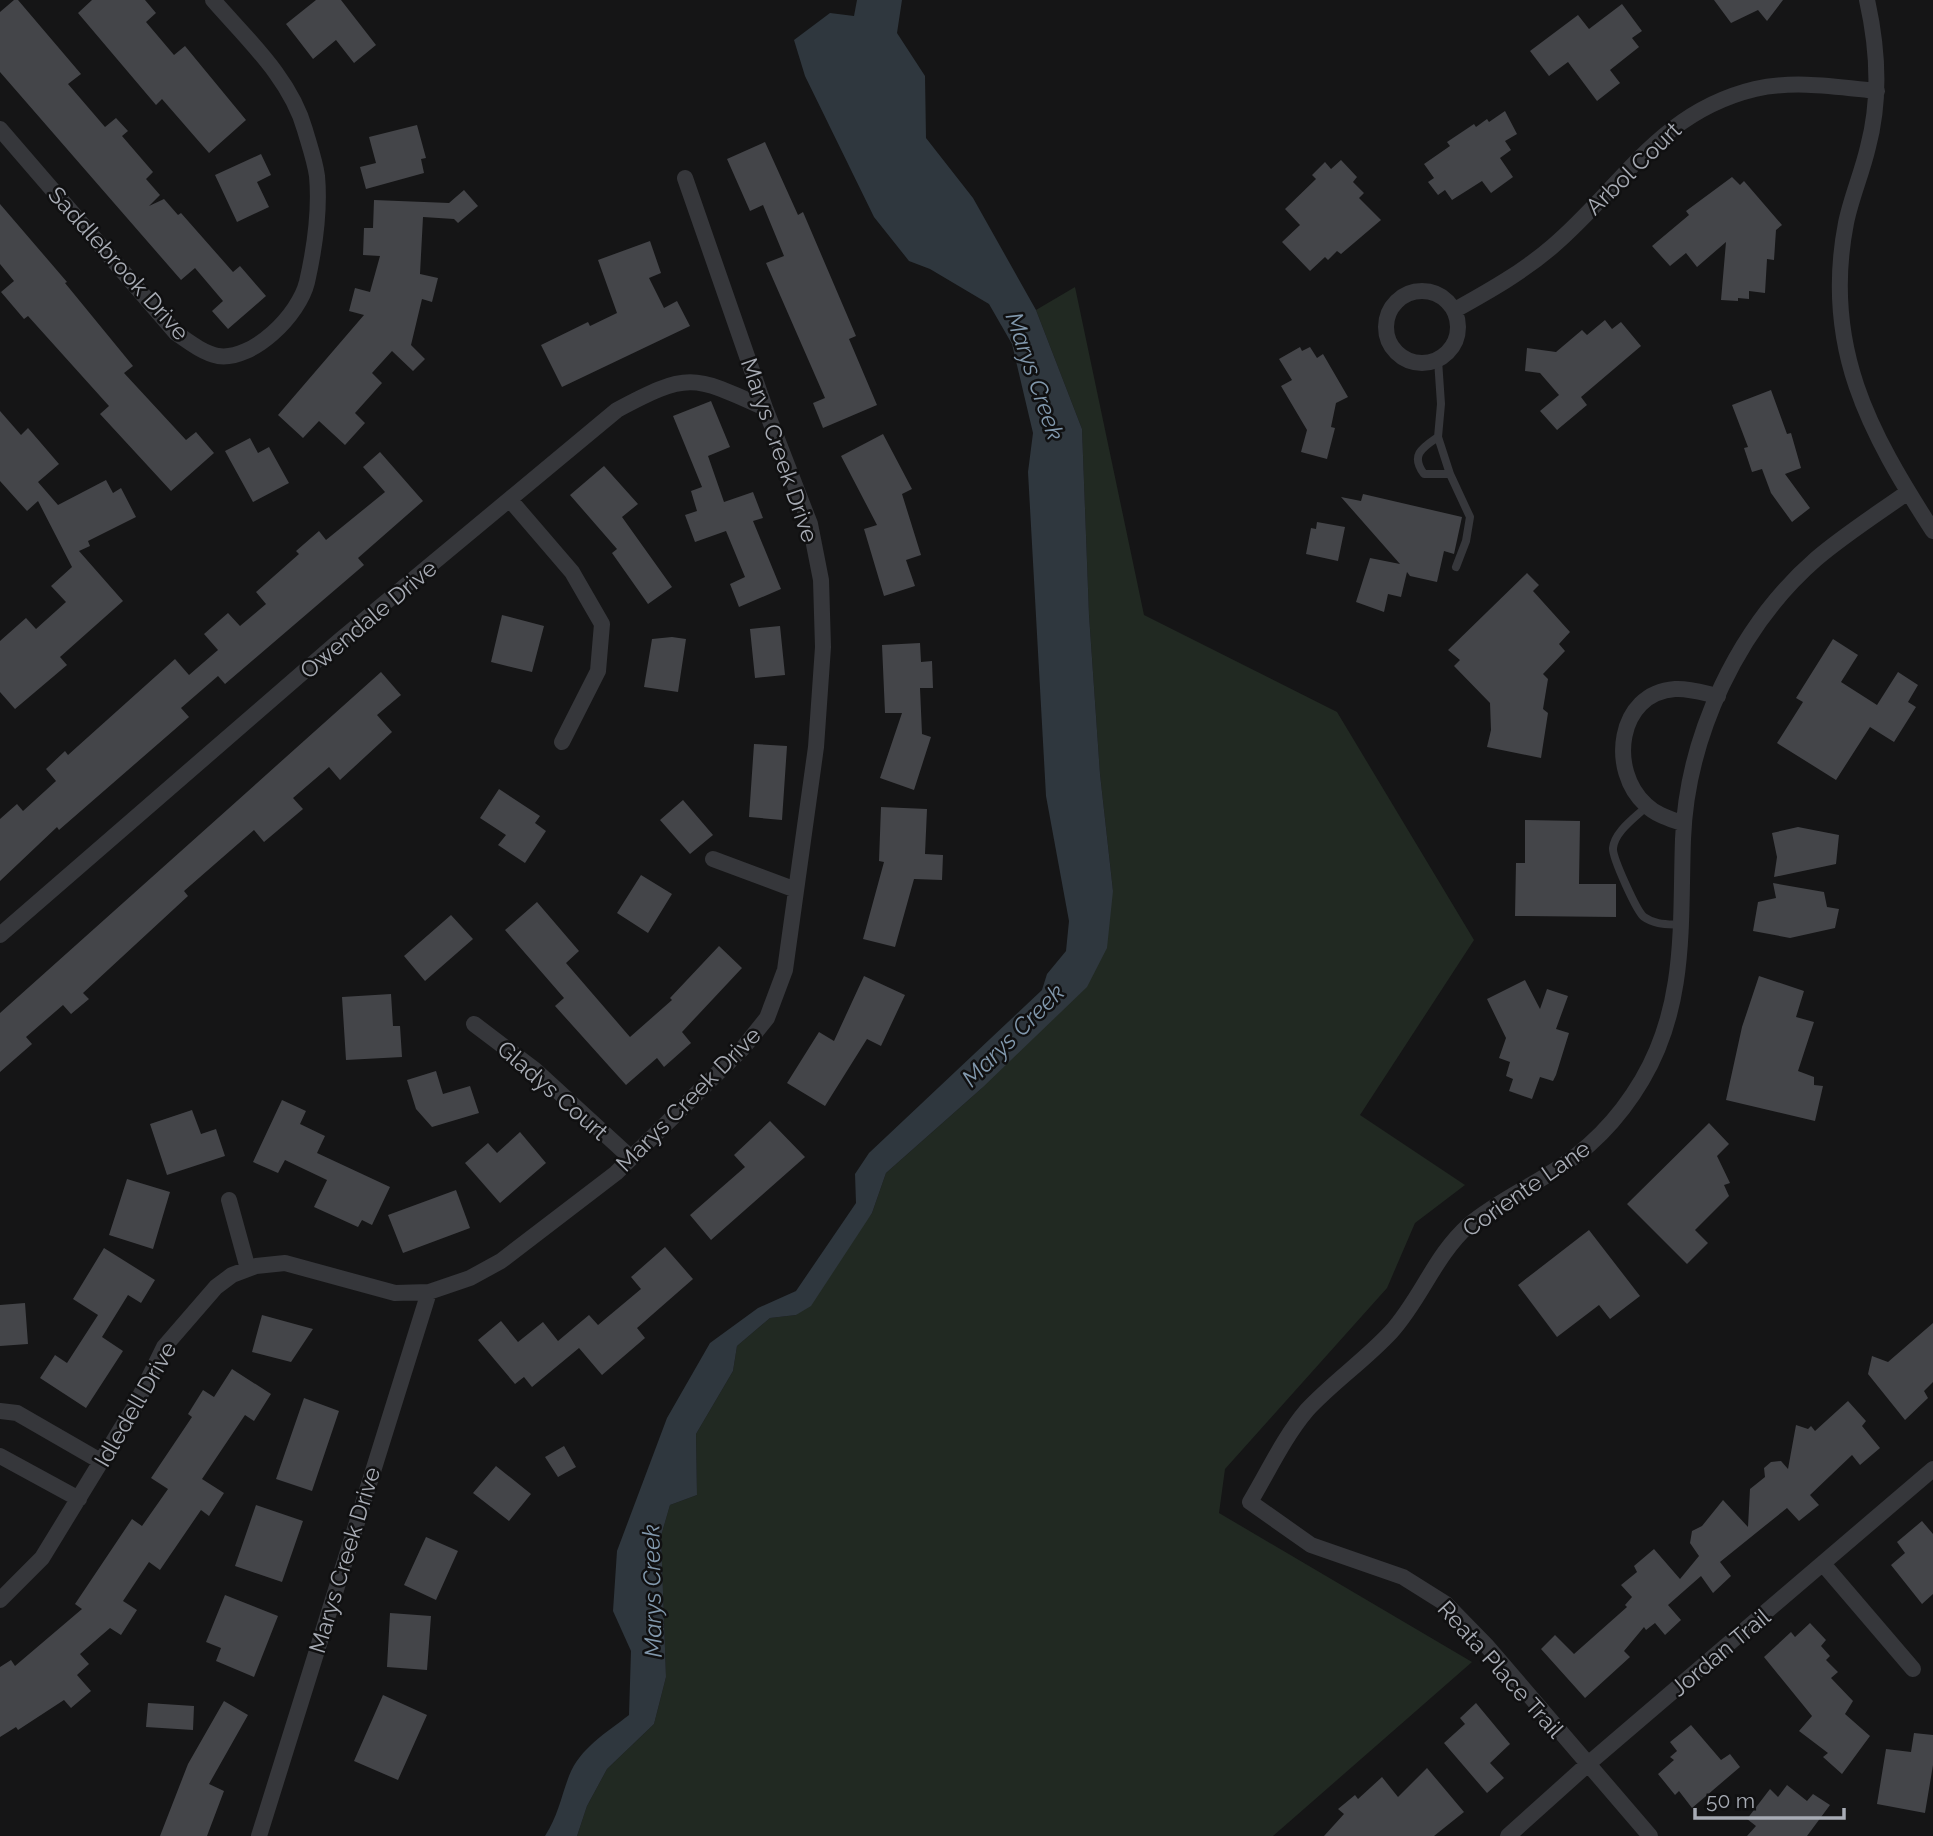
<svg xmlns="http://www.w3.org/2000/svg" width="1933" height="1836" viewBox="0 0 1933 1836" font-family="Raleway,sans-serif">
<rect width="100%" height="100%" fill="#151516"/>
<path fill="#212922" d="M1075,287L1144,615L1337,712L1474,940L1360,1115L1465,1185L1415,1223L1387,1288L1225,1469L1219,1513L1472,1662L1273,1836H577L587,1806L607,1769L654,1724L666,1677L661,1536L670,1505L697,1495L696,1434L733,1371L737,1346L770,1318L796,1315L872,1213L886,1173L982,1088L1113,891L1100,774L1089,615L1082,429L1036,310Z"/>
<path fill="#2f373e" d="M857,0H902L897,33L925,76L926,138L973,198L1036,310L1082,429L1089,615L1100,774L1113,891L1107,948L1087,987L982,1088L886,1173L872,1213L811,1306L796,1315L770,1318L737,1346L733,1371L696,1434L697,1495L670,1505L661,1536L666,1677L654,1724L607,1769L587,1806L577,1836H545C558,1816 561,1797 569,1776C580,1748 606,1733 629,1715L631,1651L613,1611L617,1551L667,1418L710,1343L758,1308L796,1291L856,1203L855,1174L869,1153L1042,990L1047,974L1066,951L1069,921L1046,796L1028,472L1033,433L1012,344L989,304L930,269L909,261L874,217L805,76L794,40L830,13L854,16Z"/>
<path fill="#444549" d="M14,0H18L81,74L68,84L105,127L116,118L128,131L122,136L153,172L146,179L160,195L149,206L164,199L178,215L181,213L233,272L240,266L266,296L228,329L212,311L223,301L195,268L181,280L0,72V12Z
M92,0H145L156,13L146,22L174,55L185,46L246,120L209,153L162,99L156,105L78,13Z
M316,0H341L376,45L354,63L336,40L313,59L286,24Z
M1714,0H1783L1767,21L1758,10L1731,23Z
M1622,4L1642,31L1632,38L1639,47L1610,70L1620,83L1597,101L1568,62L1549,76L1530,51L1578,15L1589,29Z
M1505,111L1517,134L1505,141L1511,150L1500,158L1513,177L1491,193L1482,181L1452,200L1445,190L1438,195L1428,182L1434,178L1424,164L1450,146L1447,142L1474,124L1476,127L1487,119L1489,122Z
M417,125L426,158L421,159L424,173L366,189L360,167L376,163L369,137Z
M765,142L798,215L803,212L856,336L849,339L877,405L823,428L813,403L825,398L766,263L784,256L763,205L750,211L727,159Z
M261,154L271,175L257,182L269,207L237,222L215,175Z
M1341,160L1357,177L1353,182L1364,193L1359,198L1381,220L1341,254L1337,251L1328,260L1325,257L1310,271L1282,242L1300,225L1285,209L1316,179L1312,175L1325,162L1331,169Z
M1732,177L1740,185L1744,181L1782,225L1776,230L1774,260L1767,259L1765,293L1749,291V299L1738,298V301L1721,300L1726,242L1697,267L1686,253L1670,266L1652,246L1689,215L1686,211Z
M464,190L478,206L458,223L454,219L423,217L420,274L438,278L432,302L422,299L411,345L425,359L413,371L392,351L372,373L382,383L355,413L365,423L345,445L319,421L303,438L278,415L364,315L349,311L355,288L370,292L380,256L363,255L364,228H373L374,200L449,203Z
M0,204L67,282L65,283L133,366L124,373L186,440L196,432L214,453L171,491L100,414L109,406L28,316L24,319L1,292L14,281L0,264Z
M650,241L661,273L649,278L664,308L677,301L690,326L562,387L541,345L588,322L590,326L617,313L598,260Z
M1605,320L1612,329L1621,322L1641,346L1581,397L1587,405L1557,430L1540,411L1559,395L1540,373L1525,371L1527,348L1556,352L1582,330L1587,335Z
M1300,347L1302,351L1310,347L1317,358L1323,354L1348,397L1336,403L1331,427L1335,428L1327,459L1301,452L1307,430L1281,386L1292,380L1279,359Z
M1771,390L1787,434L1791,433L1801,468L1785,474L1810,508L1792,522L1771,493L1762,469L1752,472L1744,448L1748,447L1732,405Z
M711,401L730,447L708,456L724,502L753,492L763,518L753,521L781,589L739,607L730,584L745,577L726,531L695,542L685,515L697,511L691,491L702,487L673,416Z
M0,411L21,435L28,428L59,464L38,482L58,505L106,480L113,493L121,488L136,517L88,541L90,546L79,551L123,601L60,657L67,665L15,709L0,692V641L26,618L36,629L66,602L51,586L72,567L38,501L27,511L0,481Z
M883,434L912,489L902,494L921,555L906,560L915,586L884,596L864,529L877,525L841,456Z
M250,438L258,453L269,447L289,483L253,502L225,451Z
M380,452L423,501L358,558L364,565L225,684L218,676L181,708L189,717L59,830L57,827L0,881V819L17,804L23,811L56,781L46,769L65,751L68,755L175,659L189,675L218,650L204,634L228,613L240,626L266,604L256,592L299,554L296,551L319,531L326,540L385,492L363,467Z
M604,466L638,504L622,517L672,587L648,604L612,553L617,549L570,495Z
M1363,494L1462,517L1454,554L1444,551L1437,582L1410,576L1407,572L1401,597L1388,594L1384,612L1356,602L1370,558L1400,564L1341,497L1361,501Z
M1317,522L1345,527L1338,561L1306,554L1311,528L1316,529Z
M1527,573L1539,585L1533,591L1570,632L1559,644L1565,651L1543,674L1548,679L1543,709L1548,713L1541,758L1487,747L1491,730L1490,703L1454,666L1460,660L1448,650Z
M502,615L544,626L532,672L491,662Z
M780,626L785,675L755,678L750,629Z
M672,637L686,639L678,692L644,687L652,639Z
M1833,639L1858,655L1841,682L1877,705L1898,672L1918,685L1908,702L1916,707L1894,742L1870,727L1836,780L1777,743L1803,702L1796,698Z
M920,643L921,662L932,661L933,688H920L922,734L931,737L914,790L880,778L902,713H885L882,645Z
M381,672L401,695L377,715L392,732L340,780L329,767L293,798L303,809L264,842L254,830L184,891L188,896L83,993L89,999L71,1014L63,1005L26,1037L32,1044L0,1072V1013Z
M754,744L787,746L782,820L749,817Z
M499,789L540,816L535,823L546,831L525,863L498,845L506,835L480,818Z
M683,800L713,835L690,854L660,820Z
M881,807L927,809L925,854L943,855L942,880L914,879L895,947L863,939L884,862L879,861Z
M1525,820L1580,821L1579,884H1616V917L1515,916L1516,863H1525Z
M1798,827L1839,835L1836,864L1774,877L1777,857L1772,833Z
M641,875L672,894L648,933L617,913Z
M1773,883L1824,892L1827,907L1839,909L1835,928L1790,938L1753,931L1758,902L1776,898Z
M537,902L579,951L566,963L630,1037L672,1000L670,998L719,946L742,968L682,1032L691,1043L664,1067L657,1058L626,1085L555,1006L564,998L505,930Z
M451,915L473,939L425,981L404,956Z
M864,976L905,995L881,1046L867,1039L825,1106L787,1083L819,1032L834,1041Z
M1759,976L1804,991L1796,1017L1814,1022L1798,1071L1814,1077V1085L1823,1086L1815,1121L1726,1100L1742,1027Z
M1525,980L1540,1009L1547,989L1568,996L1556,1029L1569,1033L1556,1075L1553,1081L1540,1077L1532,1099L1509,1091L1513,1079L1506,1076L1510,1062L1499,1058L1506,1038L1487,999Z
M391,994L393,1026H400L402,1057L346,1060L342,997Z
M436,1071L443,1094L470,1086L479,1113L432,1127L416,1109L407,1080Z
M282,1100L306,1111L300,1124L325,1136L317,1153L390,1187L372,1225L362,1220L358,1227L314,1207L327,1180L285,1160L278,1173L253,1162Z
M192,1110L201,1134L216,1129L225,1156L167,1175L150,1124Z
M770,1121L805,1157L711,1240L690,1215L745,1167L734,1155Z
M1709,1123L1729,1144L1717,1156L1730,1183L1724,1185L1729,1196L1695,1230L1708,1243L1687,1264L1627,1204Z
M520,1132L546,1163L500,1203L465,1163L488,1143L497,1153Z
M127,1179L170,1192L153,1249L109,1235Z
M456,1190L470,1228L403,1253L388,1215Z
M1589,1230L1640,1296L1610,1319L1599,1305L1557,1337L1518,1285Z
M665,1247L693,1279L637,1328L645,1338L602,1375L579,1348L532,1387L524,1377L515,1384L478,1340L501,1321L518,1342L543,1322L558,1341L589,1315L598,1325L641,1289L631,1277Z
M104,1248L155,1280L141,1303L128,1295L102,1337L123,1351L86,1408L40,1378L55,1355L67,1363L98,1315L73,1299Z
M25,1303L28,1344L0,1346V1305Z
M262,1315L313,1329L291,1362L252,1352Z
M1933,1323V1382L1924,1391L1928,1398L1905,1420L1868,1374L1872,1356L1888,1362Z
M232,1369L271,1394L254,1421L245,1415L202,1479L224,1493L209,1516L201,1510L160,1570L149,1562L123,1601L137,1610L121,1635L110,1628L80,1654L89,1664L77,1675L91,1691L71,1708L64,1700L18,1730L16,1727L0,1737V1667L11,1660L15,1666L82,1609L75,1604L132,1519L142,1526L168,1489L151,1478L192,1417L188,1414L203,1390L214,1397Z
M304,1398L339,1411L312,1491L276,1479Z
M1848,1401L1866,1421L1862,1426L1880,1448L1860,1465L1852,1455L1810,1495L1819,1505L1799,1521L1787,1508L1720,1562L1731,1576L1713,1593L1701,1576L1668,1605L1681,1620L1665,1635L1655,1623L1646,1630L1644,1627L1624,1651L1630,1657L1585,1698L1541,1649L1555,1635L1574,1654L1627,1607L1625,1605L1632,1597L1621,1585L1637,1572L1634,1566L1654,1549L1680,1579L1699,1556L1690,1543L1692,1531L1702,1526L1723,1500L1748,1527L1750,1489L1765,1477L1764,1468L1771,1462L1781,1461L1788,1469L1796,1425L1808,1429L1811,1426L1815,1431Z
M564,1446L576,1467L558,1477L545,1457Z
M496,1466L531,1494L509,1521L473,1493Z
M256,1505L303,1521L282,1582L235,1566Z
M1922,1521L1933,1534V1594L1922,1604L1891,1565L1905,1553L1897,1542Z
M426,1537L458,1551L436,1600L404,1585Z
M225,1595L278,1616L254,1677L216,1661L221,1648L206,1642Z
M390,1613L431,1616L427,1670L387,1667Z
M1810,1623L1826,1640L1821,1646L1830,1656L1826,1660L1838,1672L1831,1678L1853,1701L1845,1714L1870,1736L1842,1774L1823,1757L1828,1753L1799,1731L1812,1716L1764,1657L1791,1632L1795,1637Z
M383,1695L427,1715L398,1780L354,1761Z
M224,1701L248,1715L209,1784L224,1791L207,1836H160L188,1764Z
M148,1703L194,1706L193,1730L146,1727Z
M1476,1703L1510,1744L1490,1763L1504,1778L1487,1793L1444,1743L1465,1724L1460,1718Z
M1691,1725L1721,1760L1730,1754L1740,1767L1692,1808L1679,1791L1675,1795L1658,1774L1674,1760L1670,1757L1677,1751L1670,1742Z
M1914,1733L1933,1735V1765L1925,1813L1877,1804L1886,1749L1911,1752Z
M1427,1768L1464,1812L1434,1836H1324L1344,1814L1338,1809L1355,1795L1358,1799L1382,1777L1398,1797Z
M1787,1785L1807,1801L1813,1794L1830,1805L1807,1836H1747L1756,1826L1747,1819L1770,1789L1778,1797Z"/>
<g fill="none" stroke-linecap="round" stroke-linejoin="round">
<path stroke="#36373b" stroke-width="8" d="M1438,360L1441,404L1438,437L1450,474L1470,517L1466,541L1456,567
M1438,437C1422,448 1410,455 1424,474H1450
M1647,806C1635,818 1615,831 1613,848C1612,857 1637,912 1644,917C1655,925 1668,924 1681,925"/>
<path stroke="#36373b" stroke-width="16" d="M1867,0C1878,49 1881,98 1868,147C1862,173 1851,198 1846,223C1822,346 1869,432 1933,531
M0,129L176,333C189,342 203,353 218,356C253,361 299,315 307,282C314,251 320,209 317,176C315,161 309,144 305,130C291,79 247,39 213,0
M1386 327a36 36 0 1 1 72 0a36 36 0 1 1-72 0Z
M1455,310C1489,291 1523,272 1553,246C1622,187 1659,112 1755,89C1794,80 1837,87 1877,91
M511,501L572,572L602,624L598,671L562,742
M1684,824C1671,819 1656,815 1646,805C1608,771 1617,693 1675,689C1689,688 1704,693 1718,696
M713,859L796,890
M0,935L339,641L617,410C688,372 693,375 765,408
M474,1024L535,1070L631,1158
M229,1200L248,1269
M0,1411L17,1413L102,1462
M0,1456L79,1499
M1824,1565L1913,1669
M0,1600L42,1558L135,1406L164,1347L216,1287L232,1275L256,1266L285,1263L395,1293L429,1292L470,1278L501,1261L616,1173L743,1048L767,1018L785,970L816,747L823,647L821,580L810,524L765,408L685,178
M259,1836L429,1292
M1508,1836L1588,1764L1933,1469
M1650,1836L1486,1645L1446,1604L1403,1577L1311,1545L1250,1502C1268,1472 1284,1437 1307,1410C1333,1382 1365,1360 1391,1332C1421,1299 1435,1255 1469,1225C1494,1204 1522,1191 1549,1174C1588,1151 1619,1119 1642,1080C1687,1004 1680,924 1683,839C1687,736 1738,627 1816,559C1844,535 1877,514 1908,492"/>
</g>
<g text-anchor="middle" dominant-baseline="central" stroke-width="5" stroke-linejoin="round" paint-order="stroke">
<g font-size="23" fill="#a8acb5" stroke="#101011">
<text transform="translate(1633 168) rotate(-44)">Arbol Court</text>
<text transform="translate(119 263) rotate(48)">Saddlebrook Drive</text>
<text transform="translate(780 450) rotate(71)">Marys Creek Drive</text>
<text transform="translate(368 619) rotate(-40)">Owendale Drive</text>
<text transform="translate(553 1090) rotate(41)">Gladys Court</text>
<text transform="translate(688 1099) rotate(-45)">Marys Creek Drive</text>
<text transform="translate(1526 1188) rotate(-35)">Coriente Lane</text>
<text transform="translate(135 1404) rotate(-60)">Idledell Drive</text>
<text transform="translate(344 1560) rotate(-73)">Marys Creek Drive</text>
<text transform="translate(1720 1652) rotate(-40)">Jordan Trail</text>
<text transform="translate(1501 1669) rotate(48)">Reata Place Trail</text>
</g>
<g font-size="24" font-style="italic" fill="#8299ae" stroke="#101011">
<text transform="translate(1035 376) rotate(71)">Marys Creek</text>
<text transform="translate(1013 1035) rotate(-45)">Marys Creek</text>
<text transform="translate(652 1591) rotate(-91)">Marys Creek</text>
</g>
</g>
<path d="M1695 1808v10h149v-10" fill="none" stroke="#a8acb5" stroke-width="3.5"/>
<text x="1706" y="1808" font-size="21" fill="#a8acb5" stroke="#101011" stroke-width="5" paint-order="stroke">50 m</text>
</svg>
